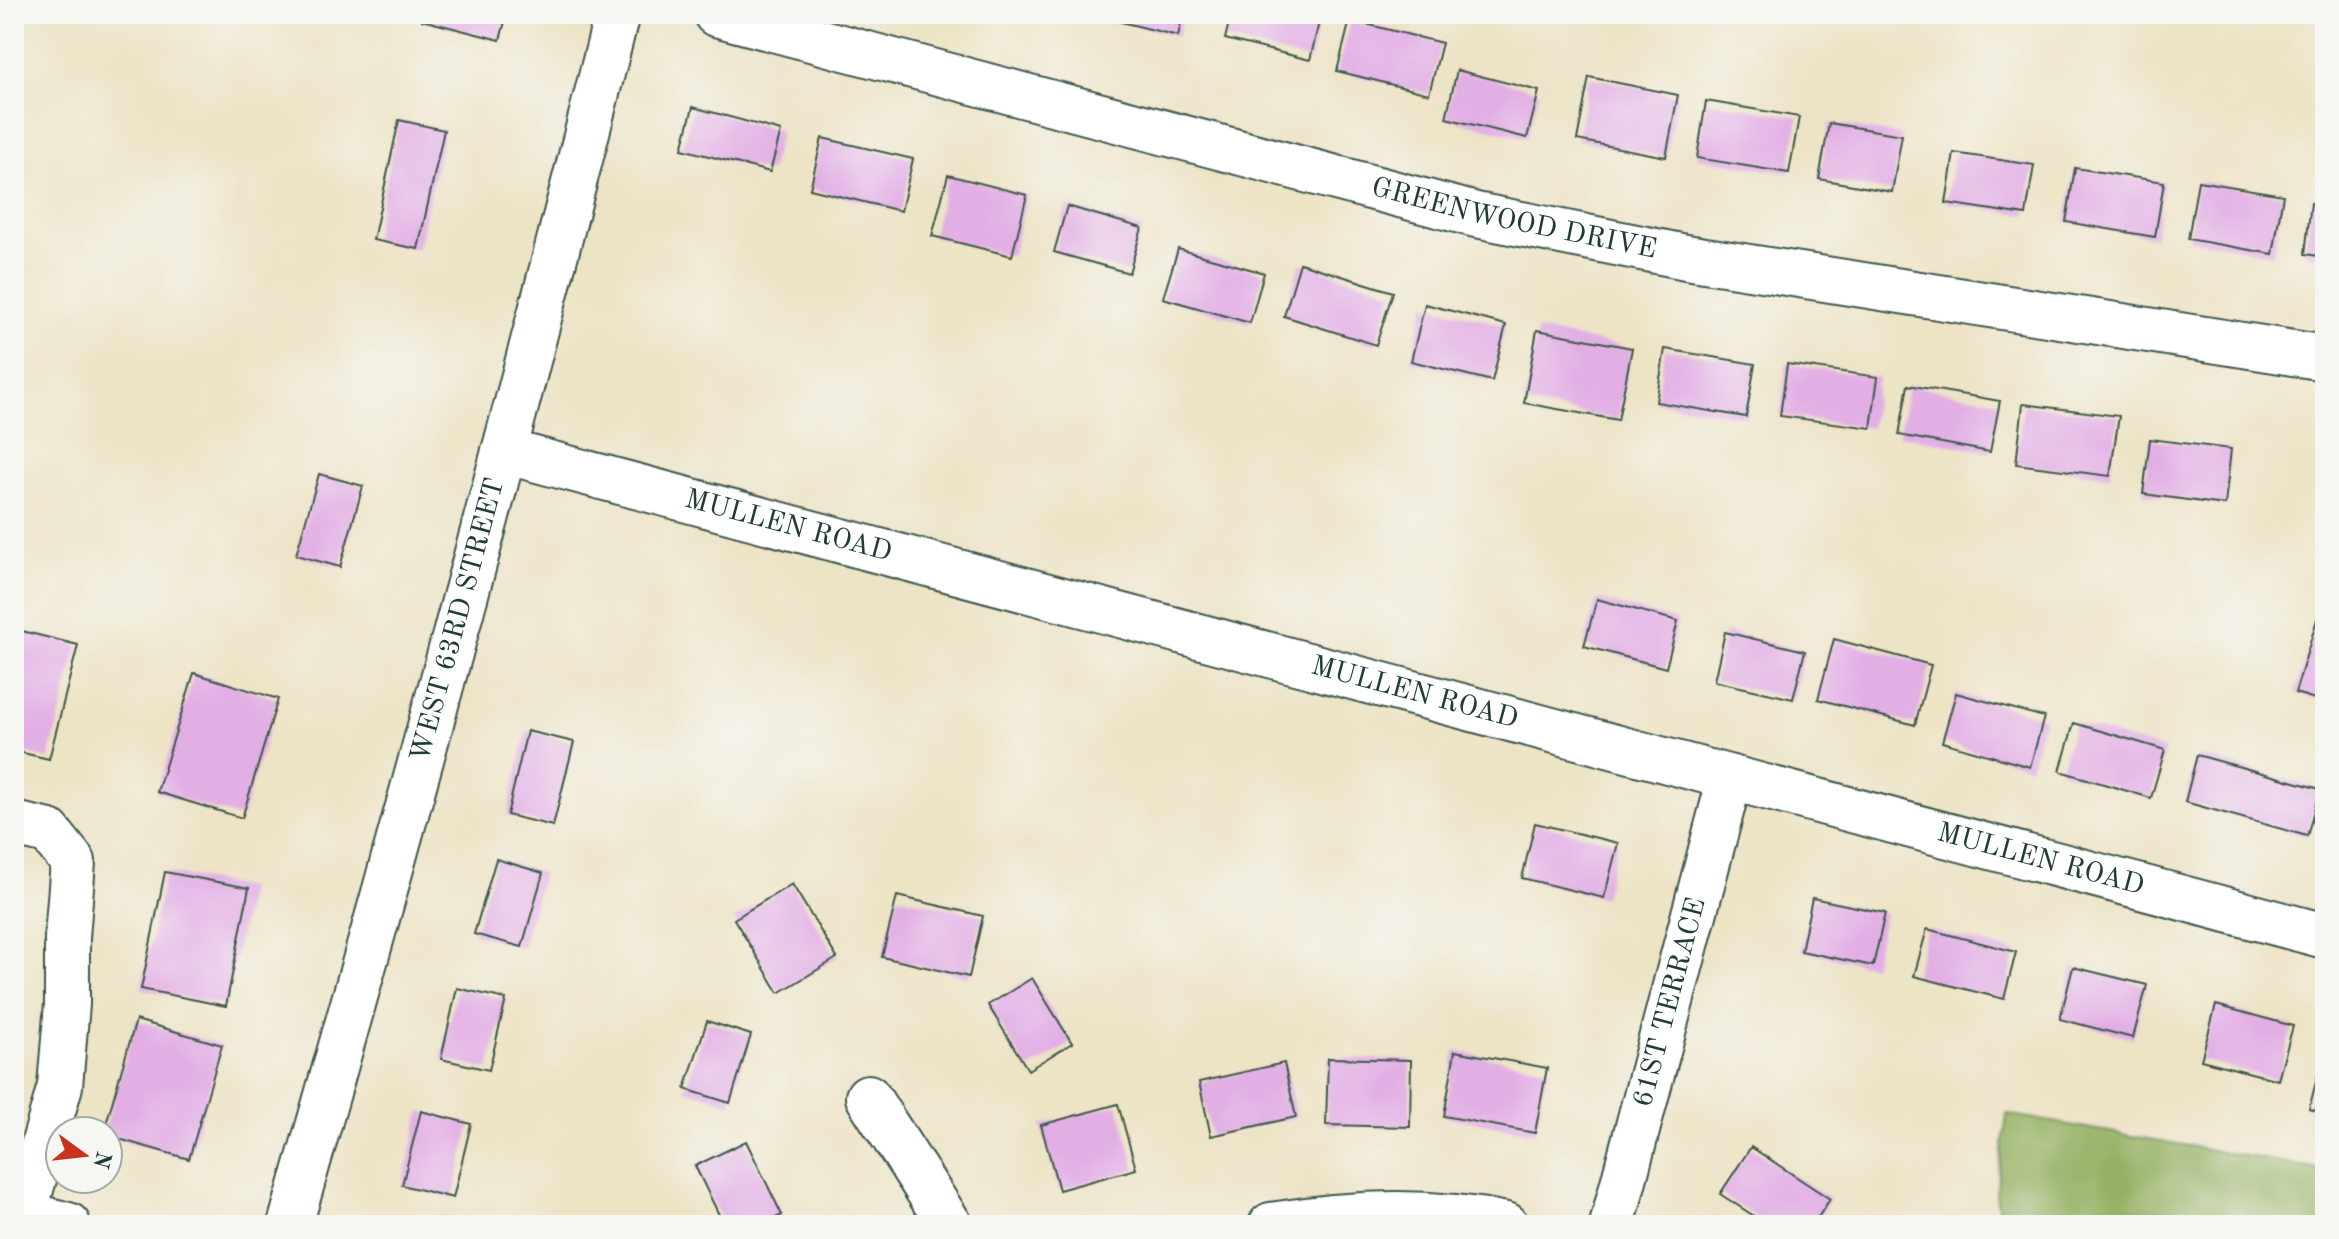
<svg xmlns="http://www.w3.org/2000/svg" width="2339" height="1239" viewBox="0 0 2339 1239" font-family="'Old Standard TT',serif">
<rect width="100%" height="100%" fill="#f6f6f2"/>
<filter id="ink" filterUnits="userSpaceOnUse"><feTurbulence type="fractalNoise" baseFrequency=".0125" numOctaves="2"/><feDisplacementMap in="SourceGraphic" scale="16" xChannelSelector="R" yChannelSelector="G"/><feConvolveMatrix kernelMatrix="1 2 1 2 8 2 1 2 1" color-interpolation-filters="sRGB"/></filter>
<filter id="wash" filterUnits="userSpaceOnUse"><feTurbulence type="fractalNoise" baseFrequency=".006" numOctaves="4" result="noise"/><feDisplacementMap in="SourceGraphic" scale="32" xChannelSelector="R" yChannelSelector="G"/><feGaussianBlur stdDeviation="1.8" result="paint"/><feColorMatrix in="noise" values="0 0 0 0 0 0 0 0 0 0 0 0 0 0 0 0 0 1.4 0 .05"/><feComposite in="paint" operator="in"/></filter>
<g filter="url(#wash)">
<rect width="100%" height="100%" fill="#ede3c5"/>
<path fill="#95b163" stroke="#5a774c" stroke-width="2" d="M2007,1114L2325,1170V1225H2001L1996,1194Z"/>
<g id="blocks">
<path fill="#e2afe5" d="M424,14H507L500,40L422,20Z
M1102,14H1183L1178,36L1101,17Z
M1231,14H1321L1310,60L1225,39Z
M1350,20L1442,43L1429,94L1337,71Z
M1457,70L1539,91L1527,138L1446,118Z
M1589,77L1678,95L1666,157L1577,140Z
M1706,101L1799,117L1789,173L1697,158Z
M693,107L781,131L770,172L682,149Z
M399,120L444,130L418,249L373,240Z
M1829,123L1902,135L1892,192L1819,179Z
M822,138L913,159L901,211L810,189Z
M1954,153L2034,165L2026,215L1946,203Z
M2075,168L2164,182L2155,237L2066,222Z
M948,175L1027,195L1012,256L932,236Z
M2198,181L2283,195L2273,254L2188,239Z
M2311,203L2325,205V257L2305,254Z
M1067,206L1142,228L1129,273L1054,252Z
M1178,249L1264,273L1250,323L1163,298Z
M1300,263L1393,292L1376,345L1284,316Z
M1425,304L1506,325L1492,381L1411,361Z
M1537,330L1632,348L1618,420L1524,403Z
M1665,349L1755,364L1746,417L1656,402Z
M1787,364L1878,377L1871,428L1780,416Z
M1908,385L2000,401L1990,452L1899,435Z
M2023,404L2119,416L2110,476L2016,464Z
M2150,439L2231,449L2225,505L2143,494Z
M319,474L363,486L340,567L296,555Z
M2324,596H2325V702L2295,693Z
M1597,599L1678,621L1666,668L1584,646Z
M14,629L78,645L49,759L14,751Z
M1725,632L1805,651L1793,699L1714,681Z
M1834,639L1931,665L1915,725L1818,699Z
M194,673L278,699L242,818L157,792Z
M1956,693L2044,717L2030,767L1942,742Z
M2074,723L2165,750L2151,798L2060,771Z
M527,731L574,742L553,826L507,815Z
M2197,755L2320,789L2307,836L2185,802Z
M1535,823L1618,843L1604,898L1522,878Z
M496,859L543,873L522,947L474,934Z
M165,872L249,888L226,1006L141,989Z
M792,884L837,958L779,993L734,919Z
M897,896L983,916L969,977L882,957Z
M1812,898L1885,913L1873,966L1801,951Z
M1927,929L2016,952L2004,999L1914,976Z
M2073,967L2147,985L2133,1038L2060,1019Z
M1032,978L1072,1043L1028,1070L988,1005Z
M457,988L506,999L489,1070L441,1059Z
M2216,1005L2293,1026L2278,1080L2201,1060Z
M136,1020L222,1045L189,1159L108,1136V1131H104Z
M707,1021L751,1035L730,1103L685,1089Z
M1455,1051L1547,1068L1535,1133L1444,1116Z
M2324,1051H2325V1113L2309,1109Z
M1328,1058L1411,1060L1410,1127L1326,1125Z
M1284,1063L1296,1117L1211,1136L1199,1082Z
M1118,1104L1136,1169L1059,1190L1041,1125Z
M421,1111L471,1124L453,1198L402,1185Z
M746,1141L782,1215L761,1225H724L695,1166Z
M1751,1147L1830,1199L1813,1225H1768L1720,1194Z"/>
</g>
</g>
<g filter="url(#ink)">
<use href="#blocks" fill-opacity="0" stroke="#3e564a" stroke-width="2"/>
<g fill="none" stroke-linecap="round" stroke-linejoin="round">
<g stroke="#3e564a" stroke-width="48">
<g id="minor">
<path id="s1" d="M716,14L1476,215L1686,257L2325,358"/>
<path id="s2" d="M504,451L2325,936"/>
<path d="M14,824L49,832L73,862L67,937V1004L60,1086L24,1214"/>
<path d="M868,1097L950,1225"/>
<path d="M14,1211L68,1225"/>
<path id="s3" d="M290,1225C406,823 515,420 617,14"/>
<path d="M1271,1225C1349,1212 1428,1208 1506,1225"/>
<path id="s4" d="M1612,1225L1730,778"/>
</g>
</g>
<use href="#minor" stroke="#fff" stroke-width="44"/>
</g>
</g>
<g text-anchor="middle" dominant-baseline="central" stroke-width="6" stroke-linejoin="round" paint-order="stroke">
<g font-size="28" fill="#1f3d34" stroke="#f6f6f2">
<text stroke="none"><textPath href="#s1" startOffset="824">GREENWOOD DRIVE</textPath></text>
<text stroke="none"><textPath href="#s2" startOffset="294">MULLEN ROAD</textPath></text>
<text stroke="none"><textPath href="#s3" startOffset="628">WEST 63RD STREET</textPath></text>
<text stroke="none"><textPath href="#s2" startOffset="942">MULLEN ROAD</textPath></text>
<text stroke="none"><textPath href="#s2" startOffset="1590">MULLEN ROAD</textPath></text>
<text stroke="none"><textPath href="#s4" startOffset="230">61ST TERRACE</textPath></text>
</g>
</g>
<rect width="2339" height="1239" fill="none" stroke="#f6f6f2" stroke-width="48"/>
<g transform="translate(84 1155) rotate(105)"><circle r="38" fill="#f6f6f2" stroke="#a0aca6" stroke-width="2"/>
<path d="M0-6L14 30L0 20L-14 30Z" fill="#c8321e"/>
<text y="-12" font-size="22" font-weight="bold" text-anchor="middle" fill="#1f3d34">N</text>
</g>
</svg>
